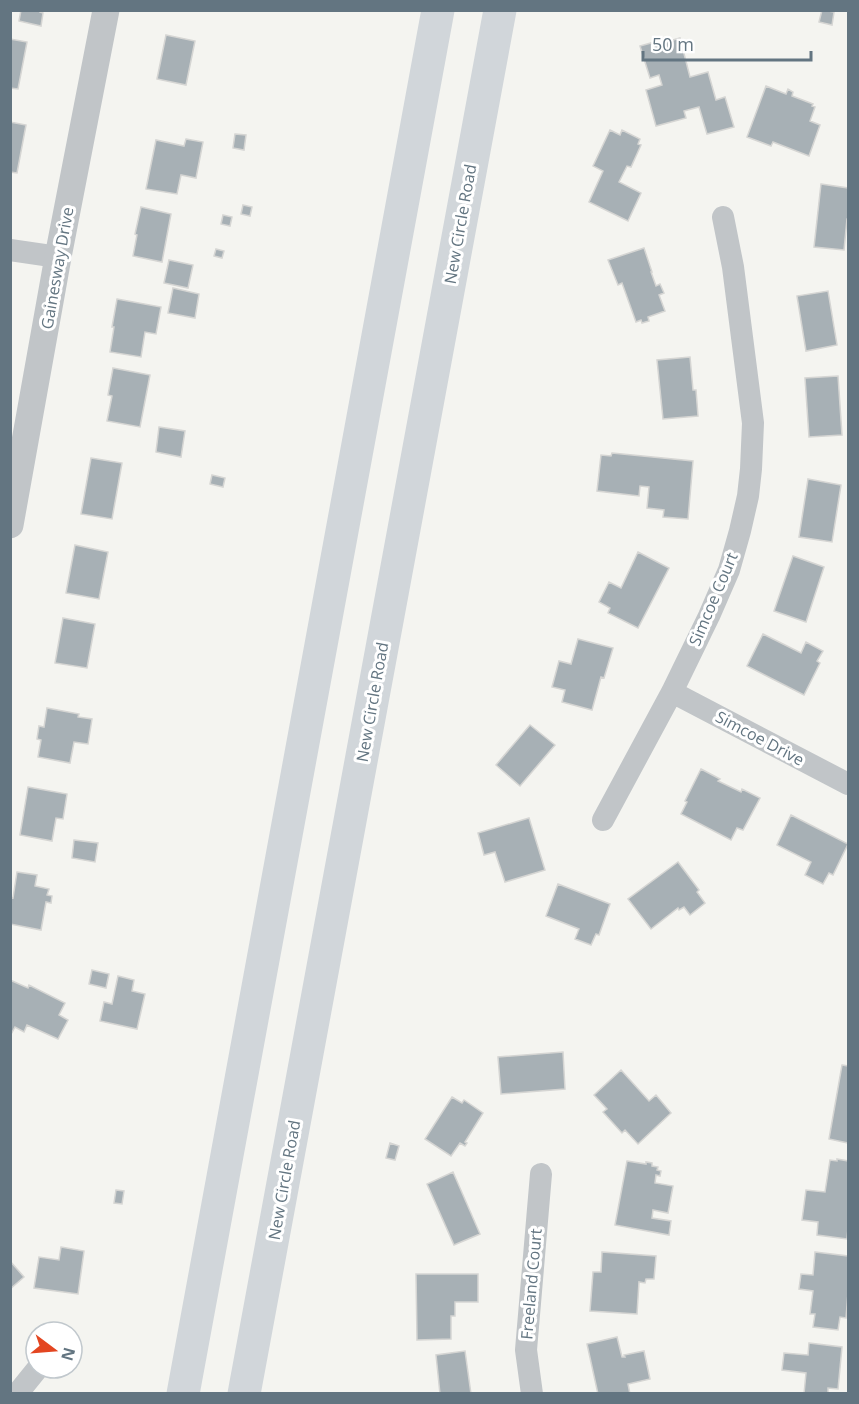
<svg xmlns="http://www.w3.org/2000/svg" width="859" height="1404" viewBox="0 0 859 1404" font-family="'Open Sans',sans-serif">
<rect width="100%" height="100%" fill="#f4f4f0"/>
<path fill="#a7b0b5" stroke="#d5d5d3" stroke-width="1.5" d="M21,10H41L40,12L43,13L41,26L19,21Z
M822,10L834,12L832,25L819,22Z
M166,35L195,41L186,85L157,79Z
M680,38L690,77L708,72L716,100L725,97L734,127L707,134L699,107L684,111L686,118L656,126L646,90L662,85L659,75L650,78L640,46L651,43L652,46Z
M10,39L27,42L18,89L10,88Z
M766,86L786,94L788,89L793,92L792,96L813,104L812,106L815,107L810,121L820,125L809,156L773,142L771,146L747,137Z
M10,122L26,125L17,173L10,172Z
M610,130L620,135L622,130L640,139L638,144L641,145L631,167L627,166L619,182L641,193L628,221L589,202L603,171L593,166Z
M235,134L246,135L244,150L233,148Z
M186,139L203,142L196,178L181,175L177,194L146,189L156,140L184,146Z
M821,184L848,188V219H847L844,250L814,247Z
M243,205L252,207L250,216L241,214Z
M141,207L171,214L162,262L133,256L137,235L135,234Z
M223,215L232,217L230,226L221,224Z
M644,248L652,272H651L656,286L660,284L664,293L659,295L665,311L648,317L649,321L642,323L641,320L636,322L622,283L618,285L608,260Z
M216,249L224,251L222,258L214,256Z
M169,260L193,265L188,288L164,283Z
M173,288L199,294L195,318L168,313Z
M828,291L837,345L806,351L797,296Z
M117,299L161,307L156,334L145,332L141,357L110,352L114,327H112Z
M690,357L693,390H696L698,416L663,419L657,360Z
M113,368L150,375L140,427L107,421L112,396L108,395Z
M838,376L842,435L809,437L805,378Z
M159,427L185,431L181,457L156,452Z
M612,453L693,461L688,519L663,517L664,510L647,508L649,487L640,486L639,496L597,491L601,455L611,456Z
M91,458L122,463L112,519L81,514Z
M212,475L225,478L223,487L210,484Z
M808,479L841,485L832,542L799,537Z
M75,545L108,552L99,599L66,593Z
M638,552L669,568L638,628L608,613L610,608L599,602L609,582L621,588Z
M793,556L824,567L806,622L774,611Z
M63,618L95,624L87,668L55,663Z
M763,634L801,653L806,642L823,651L817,661L820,663L804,695L747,666Z
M578,639L613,648L604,678L601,677L592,710L562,702L565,690L552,687L559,661L571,664Z
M47,708L79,714L78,717L92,719L88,744L74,742L70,763L38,757L41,740L37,739L39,726L44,727Z
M530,725L555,745L520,786L496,765Z
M701,769L720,779L718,781L741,792L742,789L760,798L743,830L737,828L731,840L681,814L687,802L685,801Z
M28,787L67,794L63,819L56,818L52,841L20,835Z
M791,815L848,844L833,875L829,873L823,884L805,875L811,862L777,845Z
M529,818L545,870L505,882L495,852L484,855L478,833Z
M74,840L98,843L95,862L72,858Z
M678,862L699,890L697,892L705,903L690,915L684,907L679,910L678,908L651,929L628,899Z
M17,872L37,875L35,886L49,889L47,895L52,896L51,903L46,902L41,930L10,924V897L13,898Z
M558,884L610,904L599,935L596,934L591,945L575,939L579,929L546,916Z
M92,970L109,974L106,988L89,984Z
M118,976L134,980L132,991L145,994L137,1029L100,1021L104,1002L112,1004Z
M10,980L28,988L29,985L65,1003L59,1015L68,1020L58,1039L27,1025L24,1032L15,1027L10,1036Z
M563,1052L565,1089L501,1094L498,1057Z
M842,1065L848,1066V1143L829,1139Z
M621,1070L649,1101L656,1095L671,1113L638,1144L625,1130L622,1133L603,1112L607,1109L594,1095Z
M452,1097L462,1103L464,1100L483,1113L465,1142L467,1143L465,1146L460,1143L451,1156L425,1139Z
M390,1143L399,1146L395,1160L386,1158Z
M837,1159L848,1161V1228L847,1239L817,1235L818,1222L802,1220L806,1190L825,1192L830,1160L837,1161Z
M627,1161L646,1164V1162L652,1163V1166L658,1167L657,1170L661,1171L660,1176L656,1175L655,1183L673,1186L668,1213L653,1210L652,1218L671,1221L669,1235L615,1225Z
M453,1172L480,1234L454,1245L427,1184Z
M116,1190L124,1191L122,1204L114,1203Z
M61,1247L84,1251L78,1294L34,1288L39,1257L59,1260Z
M602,1252L656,1256L654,1279H646L645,1283L639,1282L637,1314L590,1311L593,1272H601Z
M815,1252L848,1256V1293L846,1318L840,1317L838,1330L813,1327L815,1314H810L813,1291L799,1289L801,1274L813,1275Z
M10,1261L24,1277L10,1289Z
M416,1274H478V1302H455V1316H451V1339L417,1340Z
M617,1337L622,1357H625L624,1355L644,1351L650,1379L628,1384L630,1394H598L587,1344Z
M809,1343L842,1347L838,1389L828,1388V1394H804L806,1373L782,1370L784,1353L808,1355Z
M465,1351L471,1394H440L436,1355Z"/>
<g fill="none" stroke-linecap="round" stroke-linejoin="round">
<path stroke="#c1c5c8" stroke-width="22" d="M10,250L58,257
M672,692L848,784
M603,820L672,692L709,616L729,570L740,531L748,496L751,469L753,423L733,267L723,217
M17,1394L38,1368
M532,1394L526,1350L541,1174"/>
<path stroke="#c1c5c8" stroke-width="27" d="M10,525L58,257L106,10"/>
<path stroke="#d1d6da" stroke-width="33" d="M183,1394L438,10
M244,1394L500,10"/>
</g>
<g text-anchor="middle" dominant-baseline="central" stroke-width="6" stroke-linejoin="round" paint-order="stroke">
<g font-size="16" fill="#637581" stroke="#fff">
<text transform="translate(460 224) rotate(-80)">New Circle Road</text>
<text transform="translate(57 268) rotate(-80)">Gainesway Drive</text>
<text transform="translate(713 599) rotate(-67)">Simcoe Court</text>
<text transform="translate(372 702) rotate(-80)">New Circle Road</text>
<text transform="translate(760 738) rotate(28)">Simcoe Drive</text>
<text transform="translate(284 1180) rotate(-80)">New Circle Road</text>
<text transform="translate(531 1284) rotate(-85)">Freeland Court</text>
</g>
</g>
<rect width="859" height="1404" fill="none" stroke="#637581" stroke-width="24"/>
<g transform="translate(54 1350) rotate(106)"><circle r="28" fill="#ffffff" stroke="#c1c8cd" stroke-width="1.5"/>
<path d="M0-4.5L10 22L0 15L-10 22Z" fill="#e34621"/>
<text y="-9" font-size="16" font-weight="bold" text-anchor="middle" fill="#637581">N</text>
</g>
<path d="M643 51v9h168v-9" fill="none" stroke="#637581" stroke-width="3"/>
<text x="652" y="51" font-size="18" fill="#637581" stroke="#ffffff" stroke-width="4.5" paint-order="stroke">50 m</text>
</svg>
